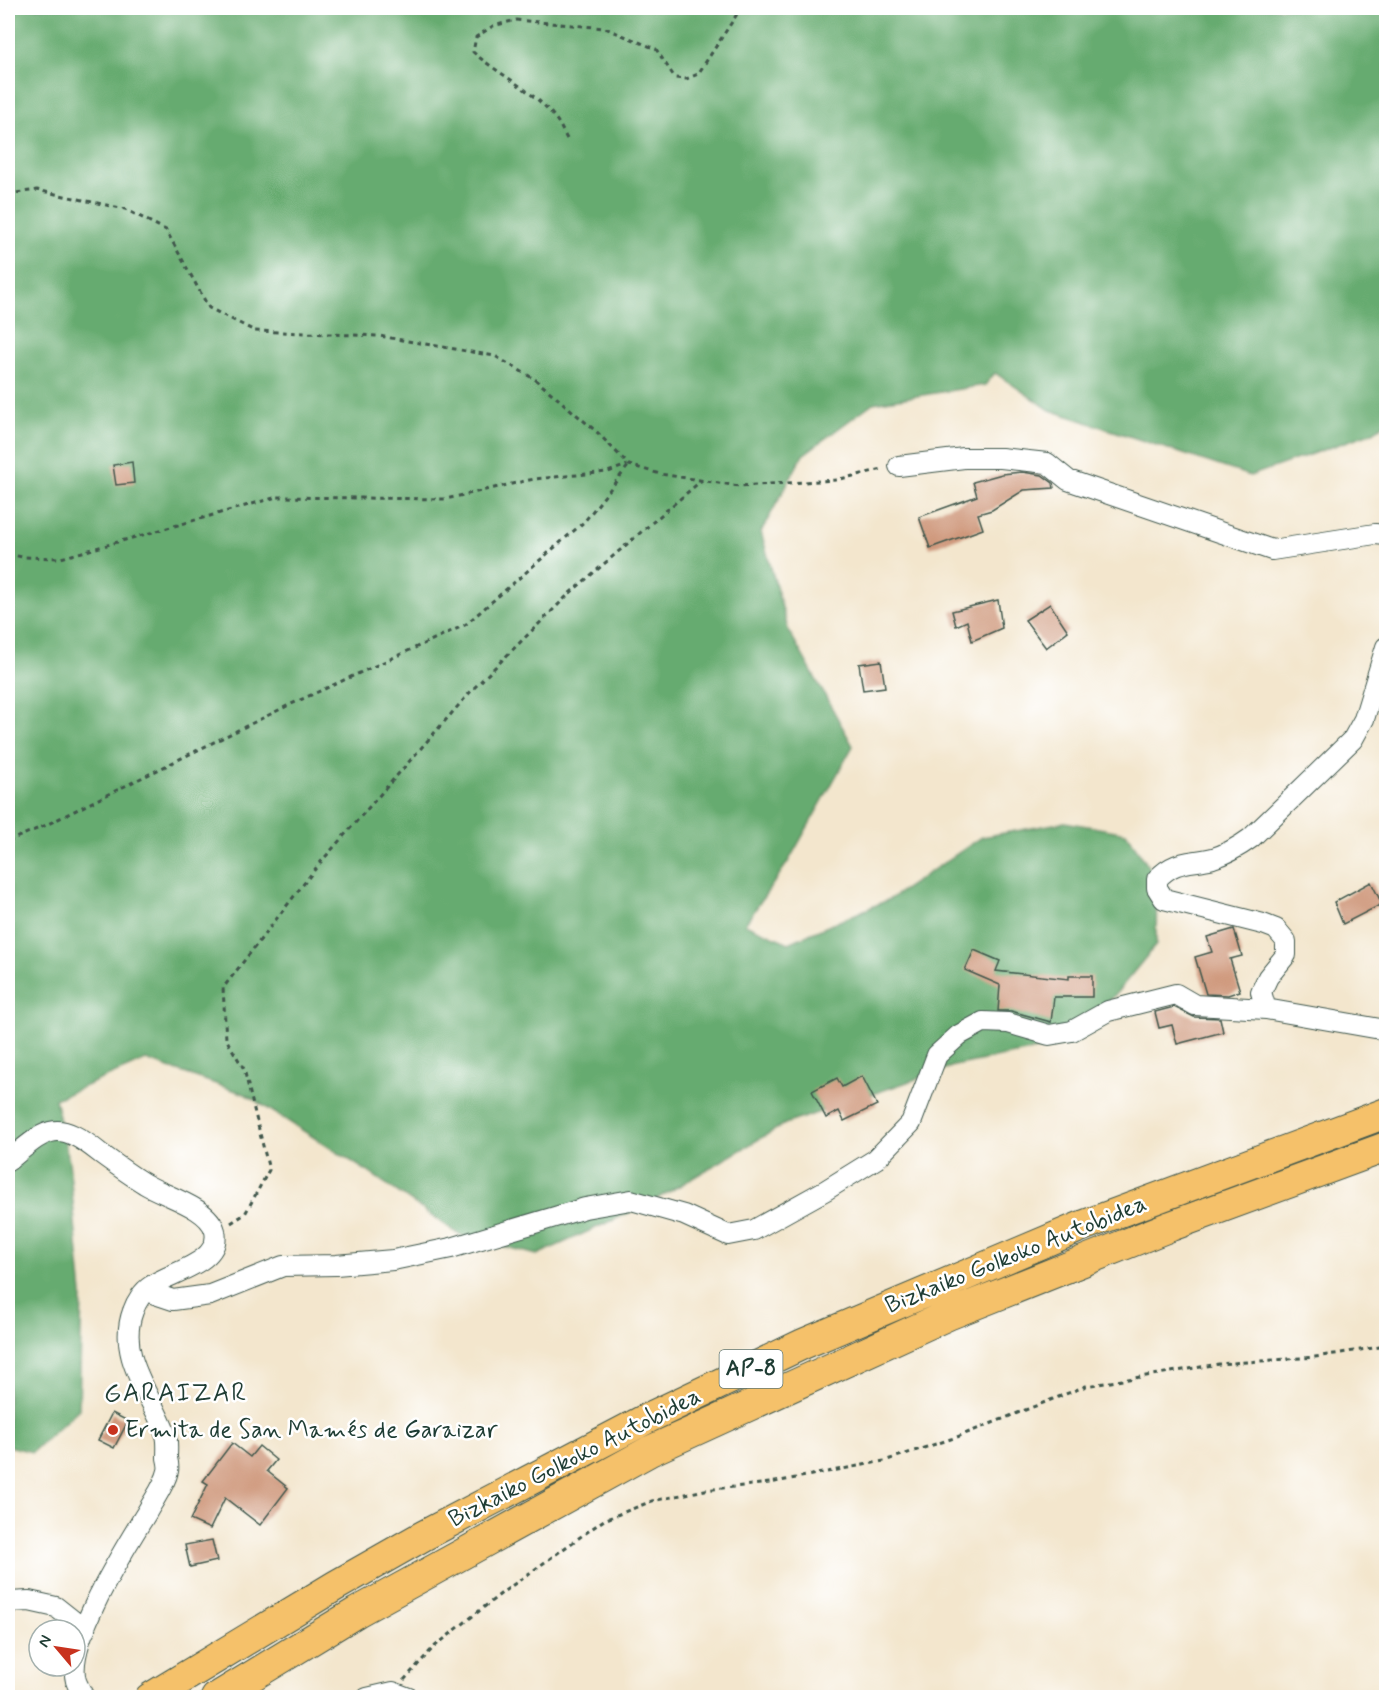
<svg xmlns="http://www.w3.org/2000/svg" width="1394" height="1705" viewBox="0 0 1394 1705" font-family="Mynerve,sans-serif">
<rect width="100%" height="100%" fill="#fff"/>
<filter id="ink" filterUnits="userSpaceOnUse"><feTurbulence type="fractalNoise" baseFrequency=".0167" numOctaves="2"/><feDisplacementMap in="SourceGraphic" scale="12" xChannelSelector="R" yChannelSelector="G"/><feConvolveMatrix kernelMatrix="1 2 1 2 8 2 1 2 1" color-interpolation-filters="sRGB"/></filter>
<filter id="wash" filterUnits="userSpaceOnUse"><feTurbulence type="fractalNoise" baseFrequency=".008" numOctaves="4" result="noise"/><feDisplacementMap in="SourceGraphic" scale="24" xChannelSelector="R" yChannelSelector="G"/><feGaussianBlur stdDeviation="1.35" result="paint"/><feColorMatrix in="noise" values="0 0 0 0 0 0 0 0 0 0 0 0 0 0 0 0 0 1.4 0 .05"/><feComposite in="paint" operator="in"/></filter>
<g filter="url(#wash)">
<rect width="100%" height="100%" fill="#f3e6cd"/>
<path fill="#66ab70" stroke="#427452" stroke-width="1.5" d="M8,8H1386V423L1373,432L1250,476L1050,410L995,373L985,385L873,403L803,455L761,532L788,629L853,746L788,862L745,924L789,943L890,899L982,837L1065,822L1126,833L1157,879L1156,945L1076,1042L954,1066L785,1124L648,1204L537,1255L460,1235L367,1171L245,1094L146,1060L55,1099L69,1161L82,1294L79,1409L32,1452L8,1446Z"/>
<g id="blocks">
<path fill="#cf987c" d="M132,462L134,483L116,485L113,465Z
M1022,472L1042,475L1053,483L1054,488L1024,490L992,510L978,514L983,529L930,548L919,517L977,496L973,482L1002,474Z
M998,600L1002,628L972,641L967,621L956,626L952,611Z
M1050,604L1068,631L1046,648L1025,620Z
M881,661L885,687L863,690L859,664Z
M1371,882L1382,904L1343,924L1334,902Z
M1234,929L1242,956L1230,959L1240,991L1228,995L1206,994L1195,957L1212,952L1207,937Z
M974,950L1000,961L996,971L1069,979V976H1092V997H1054L1051,1022L1011,1011H998L1000,985L965,970Z
M1174,1007L1194,1017L1220,1018L1223,1032L1177,1044L1172,1025L1159,1028L1155,1012Z
M862,1076L877,1105L844,1121L839,1111L826,1118L812,1091L837,1078L842,1087Z
M112,1413L128,1421L114,1448L98,1440Z
M232,1443L250,1457L259,1446L276,1460L267,1471L288,1488L260,1525L225,1498L210,1529L190,1520L208,1484L203,1481Z
M212,1540L217,1561L190,1567L185,1545Z"/>
</g>
</g>
<g filter="url(#ink)">
<use href="#blocks" fill-opacity="0" stroke="#3f564b" stroke-width="1.5"/>
<g fill="none" stroke-linecap="round" stroke-linejoin="round">
<g stroke="#3f564b" stroke-width="22">
<path id="minor" d="M899,466L964,458H1001L1047,463L1068,480L1272,550L1375,534L1386,535
M1386,647L1364,719L1353,739L1251,838C1240,846 1227,854 1213,858C1189,864 1176,859 1157,879V888L1164,899L1263,924L1276,929L1286,941V955L1268,977L1261,992L1266,1009L1386,1030
M8,1161C48,1128 56,1118 100,1153C115,1164 130,1175 145,1184C164,1196 209,1207 215,1231C222,1263 170,1272 151,1286C143,1291 136,1302 133,1311C116,1356 152,1395 166,1435C168,1442 167,1451 167,1458C168,1462 169,1467 168,1471C165,1485 154,1499 147,1512C126,1547 65,1641 76,1681C78,1687 82,1692 84,1698
M146,1291L173,1300L210,1295L283,1266L336,1265L393,1260L451,1248L585,1208L631,1200L684,1215L728,1235L754,1230L826,1190L876,1159L911,1123L937,1055L959,1035L983,1022L1008,1023L1049,1035L1072,1031L1108,1011L1176,994L1195,1005L1266,1009
M8,1602L29,1601L56,1607L85,1630
M367,1698L393,1692L409,1698"/>
</g>
<g stroke="#3f564b" stroke-width="32">
<path id="highway" d="M150,1698L335,1586L423,1536L650,1417L803,1344L1082,1226L1386,1113
M216,1698L357,1612L650,1451L948,1315L1171,1226L1386,1147"/>
</g>
<path stroke="#3f564b" stroke-width="3" stroke-dasharray="4.5 4.5" stroke-linecap="butt" d="M567,139C563,132 560,124 555,118C535,91 499,75 473,52L476,37L493,26L516,20L605,28L656,49L675,78L686,79L698,74L741,8
M8,194L37,190L125,209L166,230L209,308L255,331L379,336L495,356L536,380L598,433L629,465L660,474L739,486L836,480L883,469
M8,554L22,557L61,558L277,497L446,499L534,479L608,472L627,465
M8,841L42,827L287,706L465,625L584,522L629,465
M231,1223L245,1214L269,1170L244,1069L226,1039L223,988L319,864L473,689L570,593L702,480
M404,1680L434,1647L503,1592L604,1520L652,1501L705,1490L770,1483L884,1461L957,1437L1086,1386L1219,1364L1315,1357L1386,1346"/>
<use href="#minor" stroke="#fff" stroke-width="20"/>
<use href="#highway" stroke="#f5c16b" stroke-width="30"/>
</g>
</g>
<circle fill="#c8321e" stroke="#fff" stroke-width="2" cx="113" cy="1430" r="6"/>
<g text-anchor="middle" dominant-baseline="central" stroke-width="5" stroke-linejoin="round" paint-order="stroke">
<rect fill="#fff" stroke="#627771" stroke-width="1.5" x="719.5" y="1350" width="63" height="38" rx="4.5"/>
<g font-size="22" font-weight="bold" fill="#1f3d34">
<text x="751" y="1369">AP-8</text>
</g>
<g font-size="24" fill="#1f3d34" stroke="#fff">
<text transform="translate(1016 1255) rotate(-22)">Bizkaiko Golkoko Autobidea</text>
<text transform="translate(575 1458) rotate(-27)">Bizkaiko Golkoko Autobidea</text>
</g>
<g font-size="24" fill="#1f3d34" stroke="#fff" text-anchor="start">
<text x="125" y="1430">Ermita de San Mamés de Garaizar</text>
</g>
<g font-size="26" letter-spacing="1.5" fill="#1f3d34" stroke="#fff">
<text x="176" y="1394">GARAIZAR</text>
</g>
</g>
<rect width="1394" height="1705" fill="none" stroke="#fff" stroke-width="30"/>
<g transform="translate(57 1648) rotate(299)"><circle r="28" fill="#ffffff" stroke="#a5b1ae" stroke-width="1.5"/>
<path d="M0-4.5L10 22L0 15L-10 22Z" fill="#c8321e"/>
<text y="-9" font-size="16" font-weight="bold" text-anchor="middle" fill="#1f3d34">N</text>
</g>
</svg>
